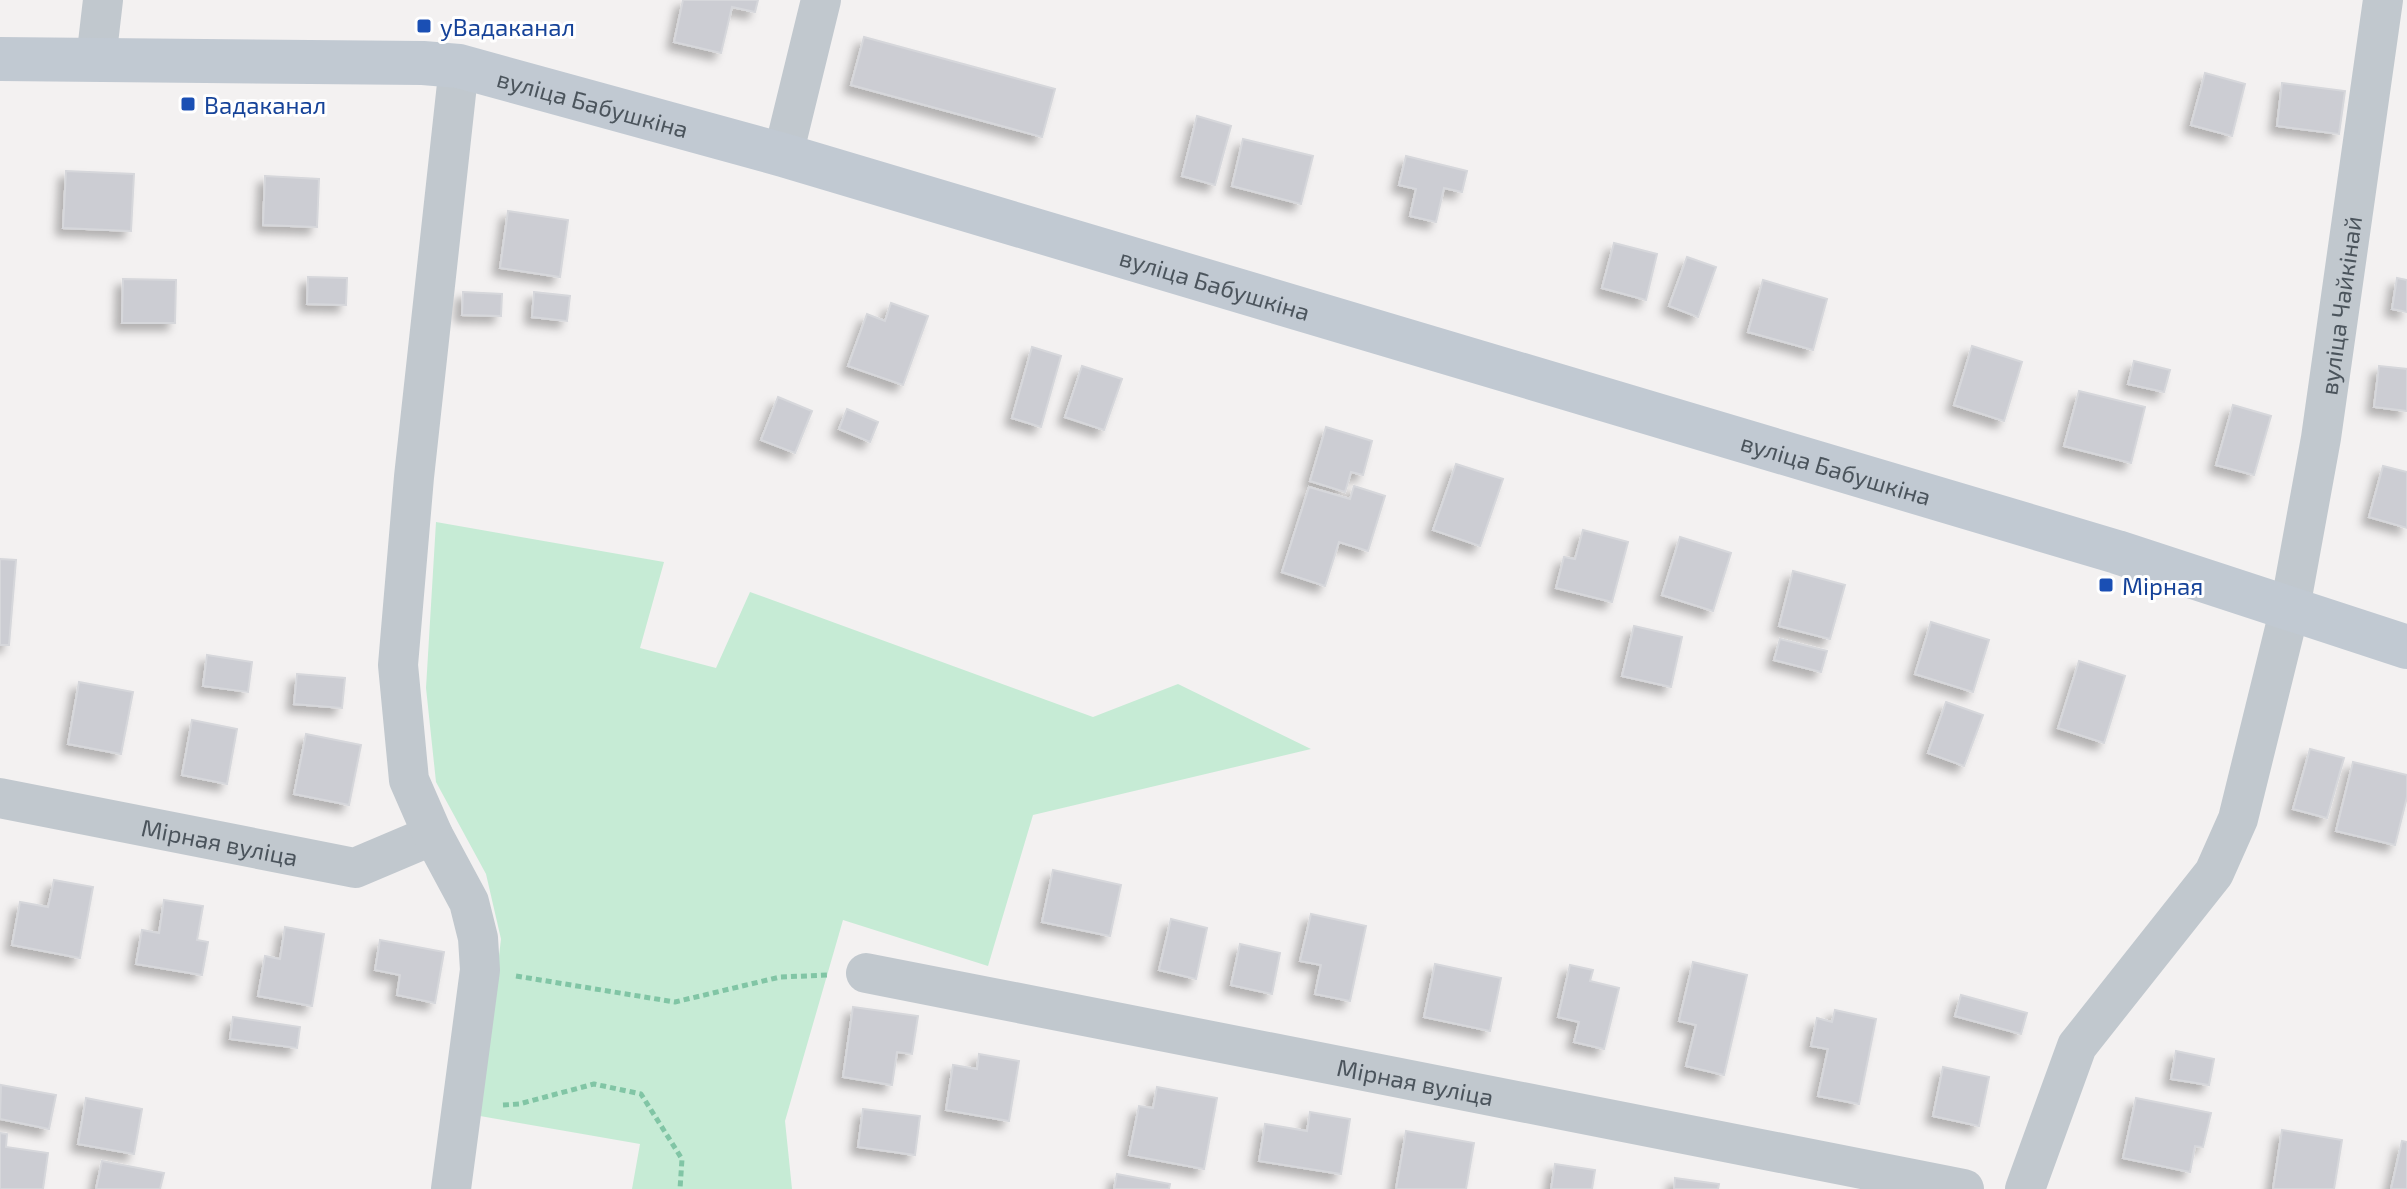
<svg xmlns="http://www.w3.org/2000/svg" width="2407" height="1189" viewBox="0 0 2407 1189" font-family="'Exo 2',sans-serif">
<defs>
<filter id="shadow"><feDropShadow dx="-7" dy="7" stdDeviation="4" flood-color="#0004"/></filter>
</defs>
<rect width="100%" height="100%" fill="#f3f1f1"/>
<path fill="#c6ebd5" d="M436,522L664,562L640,648L716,668L750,592L1093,717L1178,684L1311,749L1033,815L988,966L843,920L785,1121L792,1189H632L640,1144L480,1116L501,939L486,874L436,782L426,688Z"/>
<path fill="#cccdd3" stroke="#d6d7db" stroke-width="2" filter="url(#shadow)" d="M683,0H758L755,12L732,7L721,53L674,42Z
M864,37L1055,89L1042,137L851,85Z
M2205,73L2245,84L2232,136L2191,125Z
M2282,83L2345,91L2339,134L2277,126Z
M1197,116L1231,126L1215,185L1182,176Z
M1243,139L1313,156L1301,204L1232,186Z
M1406,156L1467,171L1462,192L1444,188L1436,222L1410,216L1416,189L1399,185Z
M66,171L134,174L131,231L63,228Z
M265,176L319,179L317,227L263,225Z
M508,211L568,220L560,277L500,268Z
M1614,243L1657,254L1646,300L1602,288Z
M1687,257L1716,267L1698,317L1669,306Z
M308,277L347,278L346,305L307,304Z
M2397,278L2407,280V312L2392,309Z
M123,279L176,280L175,323H122Z
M1763,280L1827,299L1813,350L1748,332Z
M463,292L502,294L501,316L462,315Z
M534,292L570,296L567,321L532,317Z
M891,303L928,316L903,385L848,366L867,314L885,321Z
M1972,346L2022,362L2004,421L1954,405Z
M1032,347L1061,356L1041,427L1012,418Z
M2134,361L2170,370L2164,392L2128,384Z
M1082,366L1122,379L1104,430L1065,417Z
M2379,366L2407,369V411L2374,407Z
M2079,391L2145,407L2131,463L2064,446Z
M778,397L812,411L795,453L761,440Z
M2233,405L2271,416L2254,475L2216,465Z
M847,409L878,422L870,442L839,429Z
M1326,427L1372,441L1363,475L1351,472L1345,492L1310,481Z
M1456,464L1503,479L1480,546L1433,530Z
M2383,466L2407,472V528L2369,517Z
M1354,486L1385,496L1368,551L1339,542L1325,586L1282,572L1309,487L1350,499Z
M1583,530L1628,542L1612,602L1556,588L1564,557L1575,559Z
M1680,537L1731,553L1713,611L1662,595Z
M0,559L16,560L9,645H0Z
M1793,571L1845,585L1830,639L1779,626Z
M1931,622L1989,640L1973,692L1915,674Z
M1634,626L1682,637L1671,687L1622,676Z
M1780,639L1827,651L1821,672L1774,660Z
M207,655L252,662L248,692L203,686Z
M2079,661L2125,676L2104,743L2058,728Z
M297,674L345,678L342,708L294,704Z
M79,682L133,692L121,754L68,744Z
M1946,702L1983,715L1964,766L1928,753Z
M192,720L237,729L227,784L182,775Z
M306,734L361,745L349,805L294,794Z
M2310,749L2344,758L2327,818L2293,809Z
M2353,762L2407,775V797L2395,845L2336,831Z
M1053,870L1121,885L1110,936L1042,922Z
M54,880L93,887L80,958L12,945L20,902L48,907Z
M164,900L203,906L197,940L208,942L202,975L136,964L142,930L159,933Z
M1311,914L1366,926L1350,1001L1315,994L1321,965L1300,961Z
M1171,919L1207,928L1196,979L1159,970Z
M285,927L324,934L312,1006L258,996L265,956L280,959Z
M380,940L444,952L435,1003L397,995L400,975L375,970Z
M1240,944L1280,953L1272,994L1231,985Z
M1693,962L1747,975L1724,1075L1686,1066L1696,1025L1679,1021Z
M1435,964L1501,978L1490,1031L1424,1017Z
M1570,965L1593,970L1590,981L1619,988L1604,1049L1574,1042L1579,1022L1558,1017Z
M1961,995L2027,1013L2021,1034L1955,1016Z
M853,1007L918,1016L912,1054L897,1052L892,1085L843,1077Z
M1835,1010L1876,1019L1859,1104L1818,1096L1828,1049L1811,1046L1817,1018L1832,1022Z
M233,1017L300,1027L297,1048L230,1039Z
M2176,1051L2214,1059L2209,1085L2171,1079Z
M979,1054L1019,1061L1009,1121L946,1110L953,1065L977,1069Z
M1943,1067L1989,1077L1979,1126L1933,1116Z
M1,1085L56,1095L49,1129L0,1119Z
M1157,1087L1217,1098L1204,1169L1129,1155L1139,1106L1153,1108Z
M86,1098L142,1109L134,1154L78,1144Z
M2136,1098L2211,1113L2203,1147L2195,1146L2190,1172L2123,1158Z
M863,1109L920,1116L915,1155L858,1147Z
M1310,1112L1350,1119L1341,1174L1259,1161L1265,1124L1307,1131Z
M2282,1130L2342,1140L2334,1189H2273Z
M1406,1131L1474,1143L1466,1189H1396Z
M0,1133L7,1134L6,1147L48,1153L43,1189H0Z
M2402,1141L2407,1142V1189H2391Z
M102,1161L164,1173L160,1189H96Z
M1555,1164L1595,1170L1592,1189H1551Z
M1117,1174L1170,1184L1169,1189H1114Z
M1675,1178L1719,1184L1718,1189H1674Z"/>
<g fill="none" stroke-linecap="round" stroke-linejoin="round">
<path stroke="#81c5a5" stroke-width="5" stroke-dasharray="6 4" stroke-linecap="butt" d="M516,976L675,1002L780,977L829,975
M503,1105L519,1104L594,1084L641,1094L682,1159L680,1189"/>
<g stroke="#c1c8ce" stroke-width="40">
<path d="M96,60L103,0"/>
<path d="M783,155L821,0"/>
<path id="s1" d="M0,798L355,868L433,835"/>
<path id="s2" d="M866,973L1964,1189"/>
<path d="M451,1189L480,970L478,938L469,902L433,835L409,780L398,665L414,477L459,66"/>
<path id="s3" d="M2025,1189L2077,1046L2214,873L2238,819L2290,608L2321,438L2383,0"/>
</g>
<path stroke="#c1c9d2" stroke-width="44" id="s4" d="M0,59L423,63L459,66L783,155L2117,552L2407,647"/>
</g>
<g fill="#1a4fb4" stroke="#fff" stroke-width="3">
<rect x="416" y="18" width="16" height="16" rx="4"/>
<rect x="180" y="96" width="16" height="16" rx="4"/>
<rect x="2098" y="577" width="16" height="16" rx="4"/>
</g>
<g text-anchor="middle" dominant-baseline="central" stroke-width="6" stroke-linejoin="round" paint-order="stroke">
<g font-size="24" fill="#164399" stroke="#fff" text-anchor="start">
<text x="440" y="26">уВадаканал</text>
<text x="204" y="104">Вадаканал</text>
<text x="2122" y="585">Мірная</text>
</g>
<g font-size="24" fill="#4b545c" stroke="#fff">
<text stroke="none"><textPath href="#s4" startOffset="598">вуліца Бабушкіна</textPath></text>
<text stroke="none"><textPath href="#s4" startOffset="1246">вуліца Бабушкіна</textPath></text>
<text stroke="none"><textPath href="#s3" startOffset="956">вуліца Чайкінай</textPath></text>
<text stroke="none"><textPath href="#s4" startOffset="1894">вуліца Бабушкіна</textPath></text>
<text stroke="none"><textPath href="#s1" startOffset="224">Мірная вуліца</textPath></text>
<text stroke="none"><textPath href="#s2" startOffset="560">Мірная вуліца</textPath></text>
</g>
</g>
</svg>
